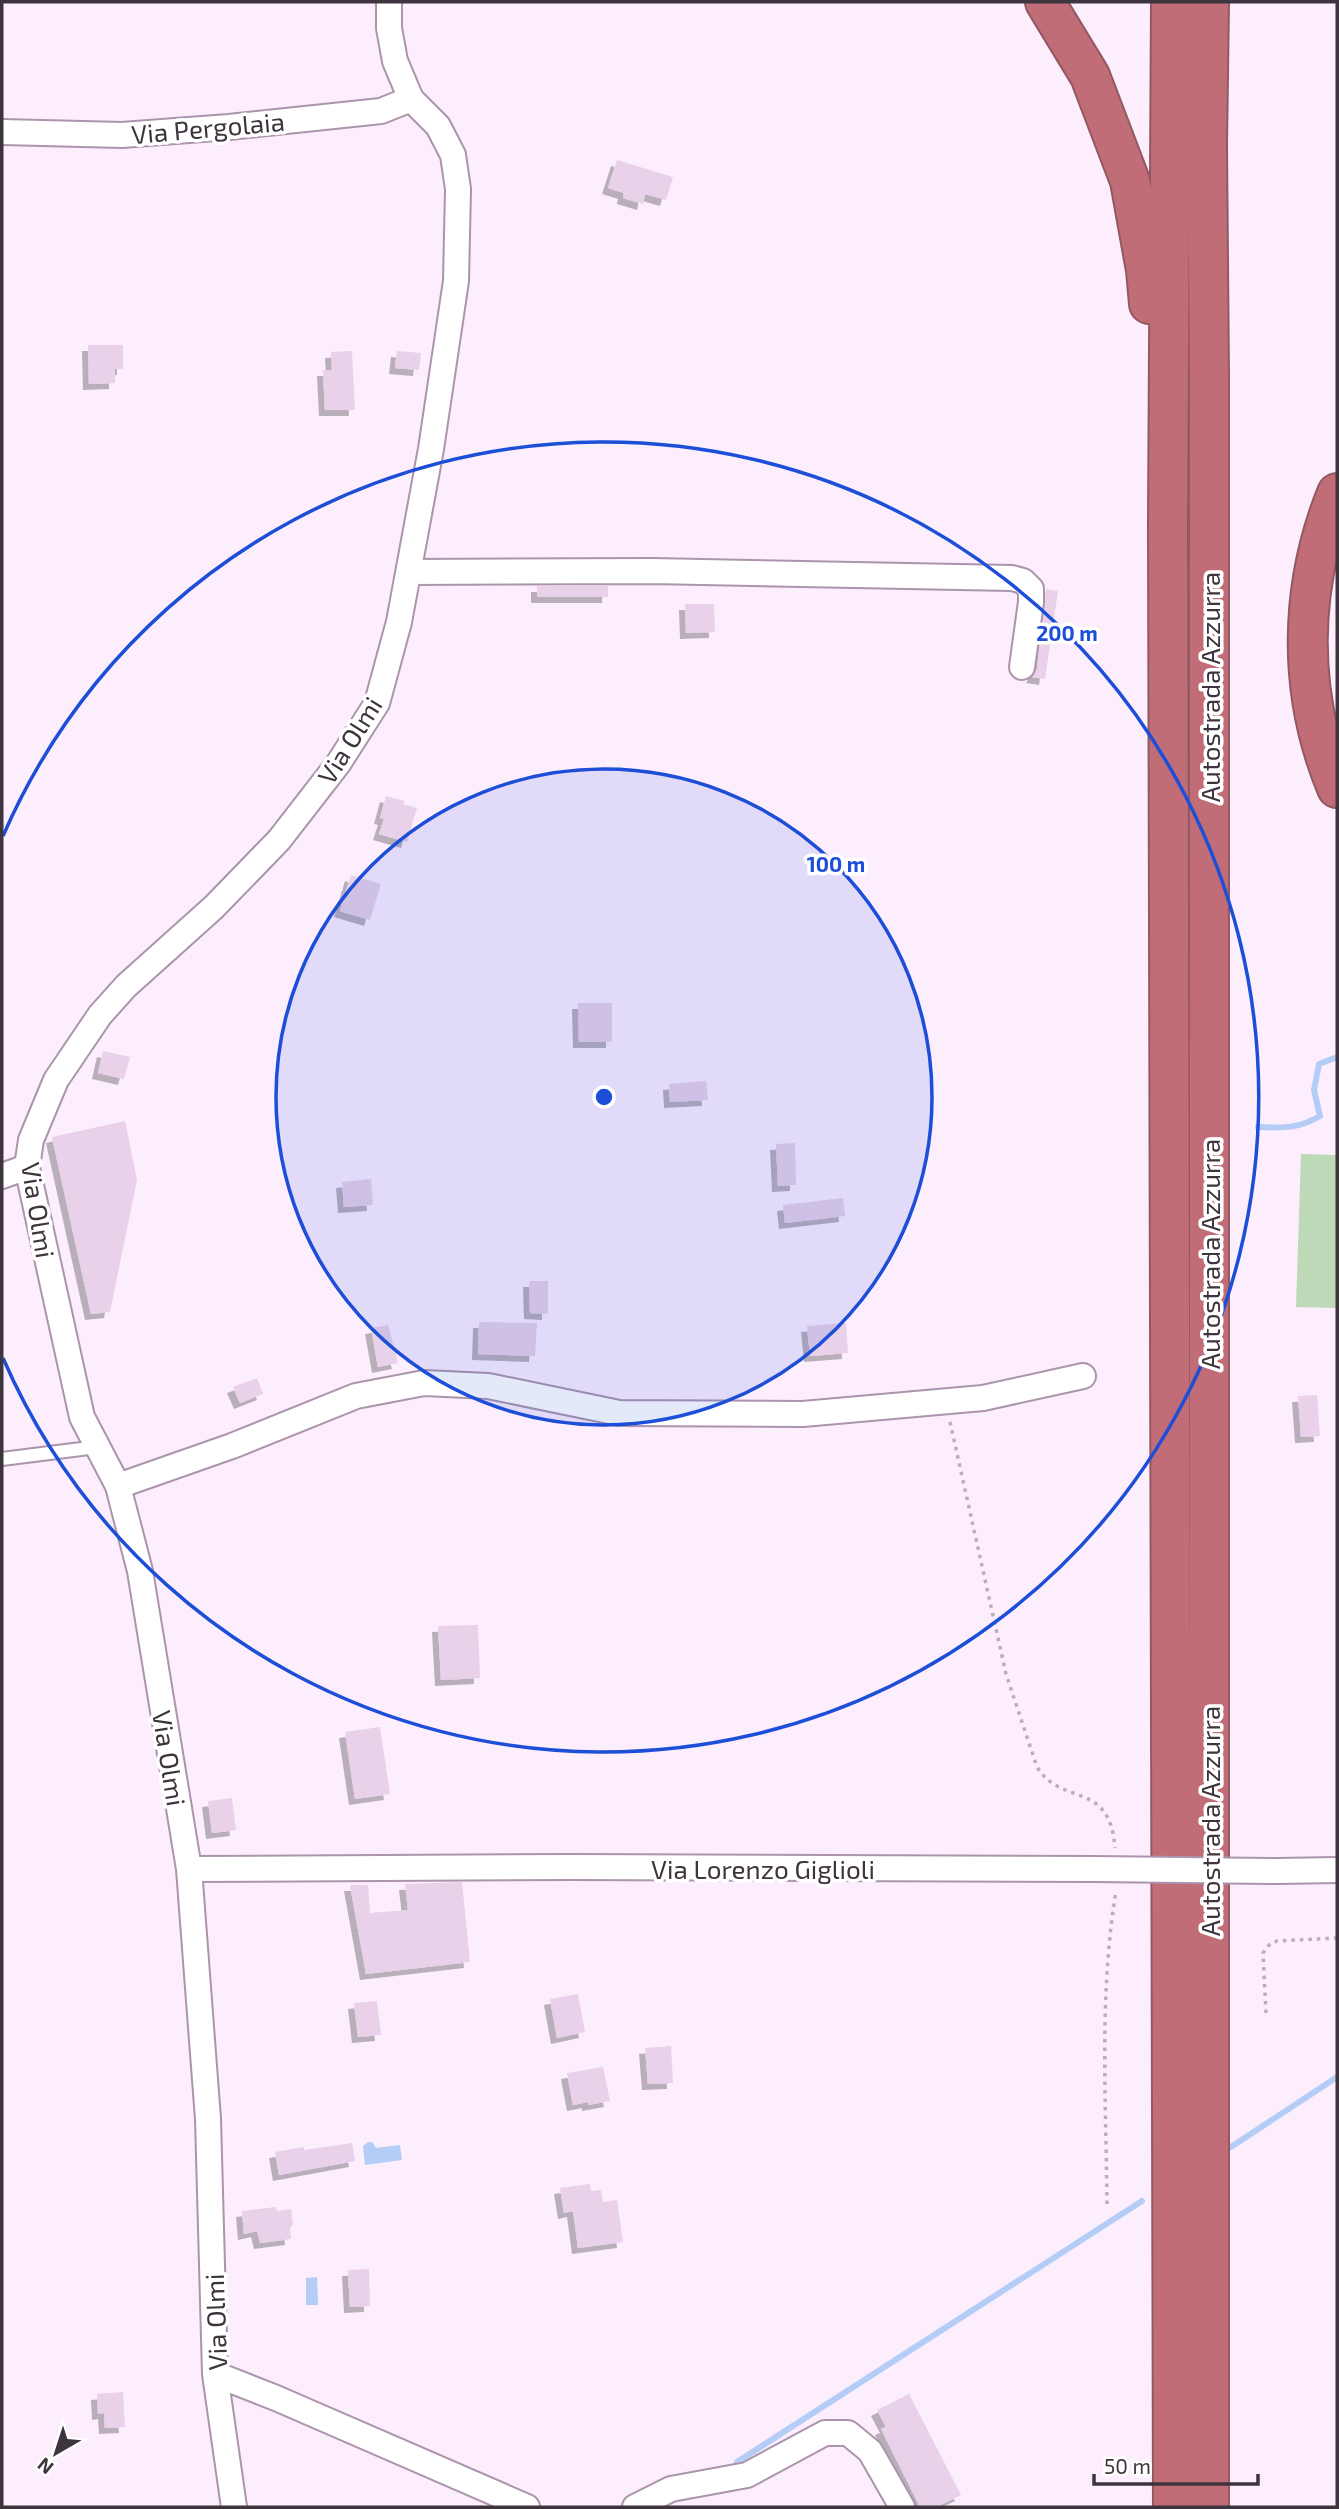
<svg xmlns="http://www.w3.org/2000/svg" width="1339" height="2509" viewBox="0 0 1339 2509" font-family="'Exo 2',sans-serif">
<defs>
<filter id="shadow"><feDropShadow dx="-6" dy="6" stdDeviation="0" flood-color="#0004"/></filter>
</defs>
<rect width="100%" height="100%" fill="#fceefd"/>
<path fill="#bed9b7" d="M1301,1154L1337,1155V1308L1296,1307Z"/>
<path fill="#b4cdf6" d="M368,2142H372L376,2148L400,2145L402,2160L365,2165L363,2146Z
M317,2277L318,2305H306V2278Z"/>
<g fill="none" stroke-linecap="round" stroke-linejoin="round">
<path stroke="#b4cdf6" stroke-width="6" d="M1258,1127C1283,1128 1298,1129 1320,1116L1314,1090L1319,1064L1337,1057
M1231,2147L1337,2077
M737,2462L1142,2201"/>
</g>
<path fill="#e8d1e9" filter="url(#shadow)" d="M617,160L673,177L666,200L645,194L643,204L623,198L624,193L608,188Z
M88,345H123V369H115V383L89,384Z
M352,351L355,410H325L323,370H332L331,352Z
M397,351L421,353L419,370L395,368Z
M537,586H608V597H537Z
M1046,589L1058,591L1045,679L1032,677L1037,669Z
M685,604H714L715,632L686,633Z
M386,796L405,801L403,804L417,808L407,842L379,834L384,819L380,818Z
M351,875L381,884L370,920L340,911Z
M578,1003H612V1042H579Z
M103,1051L130,1057L124,1079L98,1073Z
M706,1081L708,1100L670,1102L669,1084Z
M125,1121L137,1180L110,1312L91,1314L52,1137Z
M795,1143L796,1185L778,1186L776,1144Z
M371,1179L373,1205L344,1207L342,1182Z
M843,1198L845,1216L785,1223L783,1205Z
M529,1281H548V1314L530,1313Z
M479,1322L537,1323L535,1356L478,1354Z
M846,1323L848,1353L810,1356L807,1326Z
M388,1325L398,1363L378,1367L371,1328Z
M257,1378L263,1394L240,1403L233,1387Z
M1317,1395L1320,1436L1301,1437L1298,1396Z
M478,1625L480,1678L441,1680L438,1626Z
M380,1727L390,1794L355,1799L345,1732Z
M232,1798L236,1830L212,1833L208,1801Z
M462,1882L470,1962L366,1974L350,1885H368L370,1913L408,1910L405,1884Z
M578,1994L585,2032L557,2038L550,1999Z
M377,2001L381,2035L358,2037L354,2003Z
M671,2046L673,2083L648,2084L645,2048Z
M603,2067L610,2101L588,2105V2102L573,2105L567,2073Z
M352,2143L355,2161L279,2175L275,2152L304,2147V2150Z
M590,2184L591,2191L601,2190L603,2202L617,2200L623,2242L578,2248L573,2211L564,2213L560,2188Z
M276,2207L277,2211L291,2209L293,2225L290,2227L291,2239L260,2243L257,2231L244,2234L242,2211Z
M369,2269L370,2306L350,2307L348,2270Z
M123,2392L125,2427L105,2428L104,2413L98,2414L97,2394Z
M909,2394L961,2495L936,2507H920L881,2429L886,2427L877,2410Z"/>
<g fill="none" stroke-linecap="round" stroke-linejoin="round">
<g stroke="#ab94ac" stroke-width="16">
<path id="service" d="M2,1459L97,1447"/>
</g>
<g stroke="#ab94ac" stroke-width="28">
<path id="minor" d="M2,132L122,135L229,127L381,111L411,99
M409,572L652,571L1012,578L1023,581L1031,589V602L1022,667
M2,1176L27,1167
M118,1486L232,1446L356,1396L424,1383L488,1386L619,1413L803,1414L983,1398L1083,1376
M189,1869L571,1867L1094,1869
M1278,1871L1337,1870
M215,2374L276,2398L527,2507
M234,2507L215,2374L208,2119L189,1869L140,1571L118,1486L82,1417L27,1167L31,1140L56,1080L100,1015L126,986L214,907L279,840L338,764L377,703L399,622L431,449L456,281L458,189L453,155L438,126L411,99L395,61L389,28V2
M635,2507L671,2489L747,2475L825,2433H848L870,2451L902,2507"/>
</g>
<g stroke="#935963" stroke-width="42">
<path id="motorway" d="M1045,2L1090,76L1130,181L1146,270L1149,304
M1171,2L1168,524L1173,2507
M1337,493C1299,587 1297,693 1337,788
M1209,2507V378L1207,145L1209,2"/>
</g>
<path stroke="#bbaebb" stroke-width="3.5" stroke-dasharray="3.5 5" stroke-linecap="butt" d="M950,1422L1006,1674L1037,1767C1061,1807 1110,1779 1115,1848
M1266,2013L1263,1953L1270,1944L1277,1941L1337,1938
M1107,2204C1106,2100 1099,1994 1116,1891"/>
<use href="#service" stroke="#fff" stroke-width="12"/>
<use href="#minor" stroke="#fff" stroke-width="24"/>
<use href="#motorway" stroke="#c16d78" stroke-width="38"/>
<g stroke="#ab94ac" stroke-width="28" stroke-linecap="butt">
<path id="minor-bridge" d="M1094,1869L1278,1871"/>
</g>
<use href="#minor-bridge" stroke="#fff" stroke-width="24"/>
</g>
<circle cx="604" cy="1097" r="328" fill="#1d4ed8" fill-opacity=".12"/>
<g fill="none" stroke="#1d4ed8" stroke-width="3.5">
<circle cx="604" cy="1097" r="328"/>
<path d="M3 836A655 655 0 1 1 3 1358"/>
</g>
<g text-anchor="middle" dominant-baseline="central" stroke-width="7" stroke-linejoin="round" paint-order="stroke">
<g font-size="26" fill="#3d343d" stroke="#fff">
<text transform="translate(208 127) rotate(-5)">Via Pergolaia</text>
<text transform="translate(1209 687) rotate(-90)">Autostrada Azzurra</text>
<text transform="translate(349 740) rotate(-58)">Via Olmi</text>
<text transform="translate(39 1210) rotate(81)">Via Olmi</text>
<text transform="translate(1209 1254) rotate(-90)">Autostrada Azzurra</text>
<text transform="translate(170 1758) rotate(81)">Via Olmi</text>
<text transform="translate(1209 1821) rotate(-90)">Autostrada Azzurra</text>
<text x="763" y="1868">Via Lorenzo Giglioli</text>
<text transform="translate(215 2322) rotate(-92)">Via Olmi</text>
</g>
</g>
<circle cx="604" cy="1097" r="10" fill="#1d4ed8" stroke="#fff" stroke-width="3.5"/>
<g font-size="21" text-anchor="middle" font-weight="bold" fill="#1d4ed8" stroke="#fff" stroke-width="7" stroke-linejoin="round" paint-order="stroke">
<text x="1067" y="641">200 m</text>
<text x="836" y="872">100 m</text>
</g>
<rect width="1339" height="2509" fill="none" stroke="#3d343d" stroke-width="7"/>
<g transform="translate(56 2453) rotate(219)" stroke="#ffffff" stroke-width="5" paint-order="stroke">
<path d="M0-5L12 26L0 18L-12 26Z" fill="#3d343d"/>
<text y="-10" font-size="19" font-weight="bold" text-anchor="middle" fill="#3d343d">N</text>
</g>
<path d="M1094 2474v10h164v-10" fill="none" stroke="#3d343d" stroke-width="3.5"/>
<text x="1104" y="2474" font-size="21" fill="#3d343d" stroke="#ffffff" stroke-width="5" paint-order="stroke">50 m</text>
</svg>
